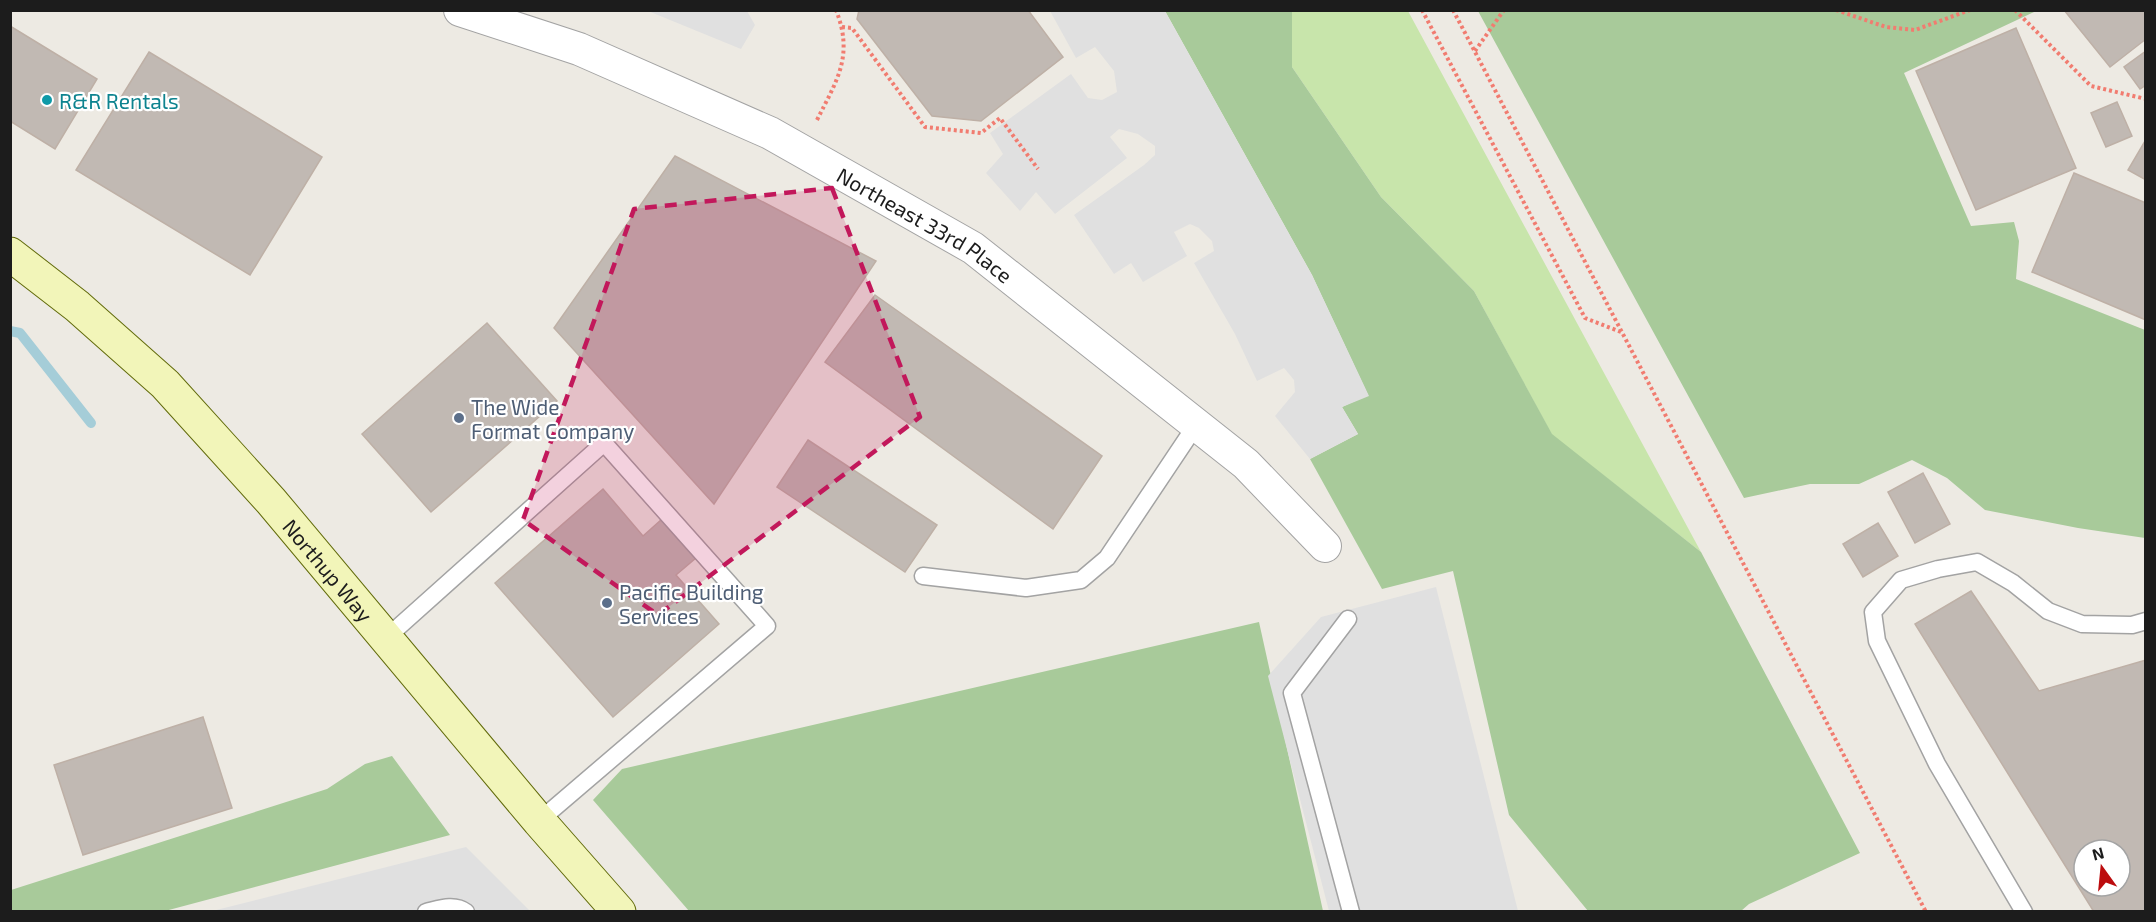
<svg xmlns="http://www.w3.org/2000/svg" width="2156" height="922" viewBox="0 0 2156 922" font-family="'Exo 2',sans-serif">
<rect width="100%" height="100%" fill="#edeae3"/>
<path fill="#c8e5ab" d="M1292,11H1408L1701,552L1552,435L1474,291L1381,197L1292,67Z"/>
<path fill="#a8ca9a" d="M1165,11H1292V67L1381,197L1474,291L1552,434L1701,552L1860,853L1749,904L1741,911H1588L1509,815L1453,571L1382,589L1310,459L1358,434L1342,407L1368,395L1312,275Z
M1478,11H2036L1904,73L1971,226L2014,222L2019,241L2016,279L2145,330V538L2078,528L1985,510L1947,478L1912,460L1859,484H1810L1744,498Z
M1259,622L1323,911H689L593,800L622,769Z
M392,756L450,835L165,911H11V890L327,789L365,764Z"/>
<path fill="#e0e0e0" d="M648,11H747L755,25L741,49Z
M1050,11H1165L1312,275L1369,396L1342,407L1358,434L1310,459L1275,416L1295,392L1294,380L1284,368L1257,381L1235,334L1194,263L1214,251L1212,241L1199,228L1190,224L1174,232L1187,256L1143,282L1131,263L1114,274L1074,215L1144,165L1155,155V146L1138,134L1119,129L1110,137L1127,158L1055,214L1036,192L1020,211L986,173L1003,154L990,133L1071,74L1088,98L1102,100L1117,92L1114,71L1095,47L1076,58Z
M1436,587L1518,911H1329L1268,676L1321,617Z
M466,847L530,911L208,912Z"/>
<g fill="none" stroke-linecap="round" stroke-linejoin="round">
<path stroke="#a5cdd8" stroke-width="10" d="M10,331L20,333L91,423"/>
</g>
<path fill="#c1b9b3" stroke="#beb0a6" stroke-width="1.5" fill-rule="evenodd" d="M859,10H1028L1063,57L981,121L932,116L857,19Z
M2064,10H2146V39L2110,67Z
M10,26L97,79L55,149L10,121Z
M2016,28L2076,168L1976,210L1916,71Z
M2146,51V85L2140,89L2124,67Z
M149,52L322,157L250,275L76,170Z
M2117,102L2132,136L2106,147L2091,113Z
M2145,141H2146V180L2128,170Z
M675,156L876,261L714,504L554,328Z
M2074,173L2146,203V320L2032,272Z
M875,295L1102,456L1053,529L825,362Z
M487,323L557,401L431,512L362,434Z
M808,440L937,525L905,572L777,487Z
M1923,473L1950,524L1915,543L1888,492Z
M603,489L643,536L662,519L696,558L676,575L719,624L613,717L495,583Z
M1878,523L1898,556L1863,577L1843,544Z
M1971,591L2039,691L2146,660V912H2094L1915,624ZM2084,850H2120V886H2084Z
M203,717L232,808L83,855L54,765Z"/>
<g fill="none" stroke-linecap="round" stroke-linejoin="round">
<g stroke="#a3a3a3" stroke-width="19">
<path id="service" d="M923,576L1026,588L1081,580L1107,558L1196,425
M1348,619L1292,693L1351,912
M385,639L604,443L767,626L539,821
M426,912C439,909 454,903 466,912
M2024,912L1937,764L1877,641L1873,612L1901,580L1938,569L1977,562L2013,583L2048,611L2082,624L2132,625L2146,621"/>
</g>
<g stroke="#a3a3a3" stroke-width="34">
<g id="minor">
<path id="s1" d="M460,10L579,49L770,133L973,248L1246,464L1325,546"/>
</g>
</g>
<g stroke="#626b0b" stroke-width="35">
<g id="secondary">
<path id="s2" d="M10,254L77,306L165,384L271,501L539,821L619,912"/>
</g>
</g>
<path stroke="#f17c70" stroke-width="4" stroke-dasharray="3 3" stroke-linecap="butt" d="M1422,10L1585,318L1621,332
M1453,10L1926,912
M1836,10L1886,27L1915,30L1970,10
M2015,10L2091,86L2146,99
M842,27L852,28L925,127L981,133L1000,118L1038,169
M1475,51L1504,10
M817,120C837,80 854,56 836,10"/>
<use href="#service" stroke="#fff" stroke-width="16"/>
<use href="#minor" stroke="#fff" stroke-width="32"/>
<use href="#secondary" stroke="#f2f5b9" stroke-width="33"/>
</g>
<path fill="#c2185b" fill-opacity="0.2" stroke="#c2185b" stroke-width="4.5" stroke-dasharray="12 8" stroke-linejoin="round" d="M832,188L920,417L658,615L523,520L634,209Z"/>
<circle fill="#0f9aa8" stroke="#fff" stroke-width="2" cx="47" cy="100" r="6"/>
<g fill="#5c6f8a" stroke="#fff" stroke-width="2">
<circle cx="459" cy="418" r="6"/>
<circle cx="607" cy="603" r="6"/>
</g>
<g text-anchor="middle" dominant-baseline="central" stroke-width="4.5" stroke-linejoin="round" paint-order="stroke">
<g font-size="21" fill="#0d838f" stroke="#fff" text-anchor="start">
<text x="59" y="100">R&amp;R Rentals</text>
</g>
<g font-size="21" fill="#1c1c1c" stroke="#fff">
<text stroke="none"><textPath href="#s1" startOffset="514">Northeast 33rd Place</textPath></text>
<text stroke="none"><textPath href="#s2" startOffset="450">Northup Way</textPath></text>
</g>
<g font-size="21" fill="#4e5e75" stroke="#fff" text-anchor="start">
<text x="471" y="406">The Wide<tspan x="471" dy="24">Format Company</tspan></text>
<text x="619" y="591">Pacific Building<tspan x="619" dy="24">Services</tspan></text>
</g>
</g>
<rect width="2156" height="922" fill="none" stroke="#1c1c1c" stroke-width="24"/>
<g transform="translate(2102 868) rotate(345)"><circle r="28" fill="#ffffff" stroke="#a4a4a4" stroke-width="1.5"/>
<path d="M0-4.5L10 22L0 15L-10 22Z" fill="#bc0c0e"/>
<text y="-9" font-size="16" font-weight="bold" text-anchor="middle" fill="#1c1c1c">N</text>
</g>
</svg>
